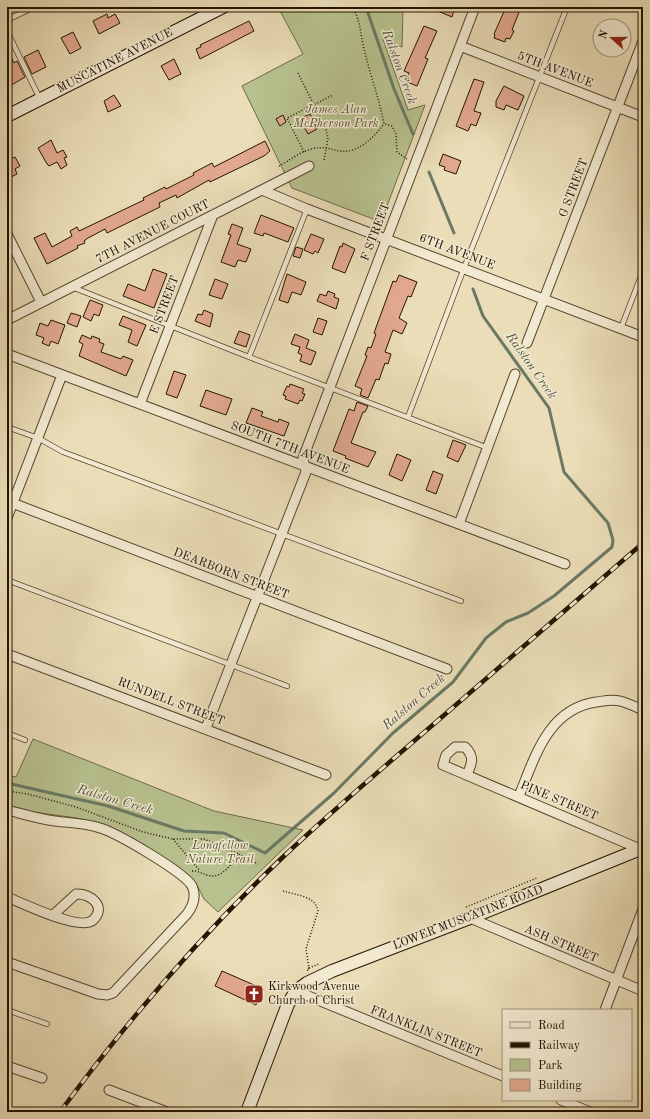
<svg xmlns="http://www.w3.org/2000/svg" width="650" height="1119" viewBox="0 0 650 1119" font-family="'Old Standard TT',serif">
<rect width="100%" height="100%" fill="#eaddb7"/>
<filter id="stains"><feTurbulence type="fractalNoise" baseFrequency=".005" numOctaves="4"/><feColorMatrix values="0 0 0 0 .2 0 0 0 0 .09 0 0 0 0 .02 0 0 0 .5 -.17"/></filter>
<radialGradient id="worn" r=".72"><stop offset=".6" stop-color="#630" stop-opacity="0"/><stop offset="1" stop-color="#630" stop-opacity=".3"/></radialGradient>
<path fill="#b7c18e" stroke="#6e6a47" d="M278,7H398L403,9L402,47L383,39L408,110L425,105L381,222L292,188L242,86L303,54Z
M33,739L214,811L303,830L218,912L204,899L198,887L188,877L134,839L105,825L77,818L33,812L7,805V775L16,777Z"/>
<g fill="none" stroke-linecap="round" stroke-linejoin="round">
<path stroke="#6a7965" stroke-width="3" d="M366,7L394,89L413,134
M429,172L454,233
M7,783L108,806L184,831L224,833L265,853L334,793L393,733L453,682L486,638L506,622L528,613L554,596L612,547L613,540L608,523L564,472L549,408L483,316L473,289"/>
</g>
<path fill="#e2a88e" stroke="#241400" d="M428,7H455L452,17Z
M506,7H521L512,30L514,31L510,39L506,38L505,42L494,38L495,35L494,34Z
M107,14L108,18L115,14L120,23L99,34L93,21Z
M249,21L254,31L200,59L196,49L201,47L200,45Z
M424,26L437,31L425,58L428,59L417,86L405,81L409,73L404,71Z
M73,32L81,48L70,54L61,38Z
M7,49L14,63L17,61L25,77L10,86L7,80Z
M38,50L46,67L32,74L24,57Z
M174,59L181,74L169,80L161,66Z
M474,79L484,82L474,111L481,113L476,126L471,124L468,131L456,126Z
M504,86L524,96L518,110L506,105L504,110L496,107V101Z
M114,95L121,106L108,112L104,101Z
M310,114L317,129L308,134L300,119Z
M283,115L286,122L280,126L276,119Z
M51,140L57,153L63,150L67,157L64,158L67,165L61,169L57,162L49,166L47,164L38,148Z
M265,141L270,151L264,156L210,182L209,180L177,198L176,195L159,203L160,207L107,233L105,229L88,238L84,241L85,243L77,246L78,248L47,264L34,238L45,233L52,247L72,236L70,231L77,227L79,231L144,200L143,198L165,187L166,189L194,175L193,173L212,163L214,167Z
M7,153L10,159L15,157L20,166L15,169L17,174L7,179Z
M443,154L461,161L456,174L444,170L445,167L439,165Z
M261,215L294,228L288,242L264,233L263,236L254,233Z
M232,224L243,228L237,244L251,249L246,262L238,260L235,267L221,262L231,235L228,234Z
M311,234L324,239L318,253L315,251L313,254L304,250Z
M343,243L355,249L345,273L332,268L340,246L342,247Z
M296,247L303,249L300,258L293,256Z
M153,269L167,274L154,308L123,296L128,284L145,291Z
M287,274L306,282L301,295L292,292L288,303L279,300Z
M399,275L417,282L411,297L408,296L399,318L407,323L402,334L393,330L385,352L391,354L388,364L385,363L379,380L376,379L368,398L360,395L362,389L355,386L367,356L365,355L368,347L371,348L376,334L374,333L393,281L396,282Z
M215,279L228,284L222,299L209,295Z
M328,291L335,294L334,297L339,299L336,309L317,301L320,294L326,296Z
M90,300L103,305L99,316L94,314L91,321L83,317Z
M204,310L213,314L210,327L195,321L198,314L202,315Z
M71,313L81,316L77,327L67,323Z
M123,316L146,325L137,346L128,342L132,330L119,325Z
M318,318L327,321L322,335L313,332Z
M51,320L65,325L58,344L51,341L49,346L42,343L44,338L36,335L40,323L48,326Z
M239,331L250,335L246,347L234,343Z
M295,334L309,340L306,348L316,352L311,365L300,361L302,355L298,353L300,347L291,344Z
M82,335L91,339L92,336L100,339L99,342L104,344L101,352L121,359L123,356L133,360L126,376L79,356L83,344L79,342Z
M174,371L186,375L177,398L166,394Z
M290,384L304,389L302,393L305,394L302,401L300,400L298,404L285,399L286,396L283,395L287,386L289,387Z
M206,390L232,399L226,415L200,406Z
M357,402L368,406L365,412H363L351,443L376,452L368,467L345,458L346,456L333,451L349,409L354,411Z
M252,408L263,412L261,416L278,422L279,419L289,423L284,436L246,423Z
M453,440L466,445L458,462L447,457Z
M397,454L411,460L402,481L389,475Z
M433,471L443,475L436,494L426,490Z
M222,971L263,989L256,1005L215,986Z"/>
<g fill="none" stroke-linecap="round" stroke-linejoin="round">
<g stroke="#56462e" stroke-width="6">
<path id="service" d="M7,20L34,7
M7,31L40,99
M72,287L249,357L307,209
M621,328L643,271
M249,357L488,448
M408,417L464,268L567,7
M7,427L38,438L63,452L461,601
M7,580L287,686
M7,733L25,740
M7,1010L47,1024"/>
</g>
<g stroke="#56462e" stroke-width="11">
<path id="minor" d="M460,46L643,117
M262,190L307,209L643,337
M7,234L41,302
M7,320L309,166
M527,343L643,41
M7,354L565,564
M140,404L213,215
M7,501L447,669
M7,518L62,375
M459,524L515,374
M7,654L326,775
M206,728L306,472L303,458L475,7
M467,775C472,763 475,757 465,747H455L446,755L443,765L640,849
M519,796C535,757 548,709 596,702C604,701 612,699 620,701C628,703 636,707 643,710
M7,810C23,814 39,819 55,821C70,823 85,823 100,828C117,833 184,872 192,886C197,897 193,906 187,914L113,993L107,995L98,994L7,962
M7,897C22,903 81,932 93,920C107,907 91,893 76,894L53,915
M470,918L643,991
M296,991L503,1076
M605,1010L643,909
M7,1066L42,1078
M109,1090L167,1112
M561,1100L590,1112"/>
</g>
<g stroke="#241400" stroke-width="14">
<path id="secondary" d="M7,116L223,7
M247,1112L288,1004L296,991L307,983L332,971L470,918L643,848"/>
</g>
<path stroke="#241400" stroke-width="1.5" stroke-dasharray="1 2" stroke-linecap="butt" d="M352,7C361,20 360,34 364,49C370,74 379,98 384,124L392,126L396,134L397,152L407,159
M298,73L326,129L328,138L324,161
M304,152L287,118L333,95
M279,166C289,161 301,151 312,149C322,146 330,149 339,151C358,154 373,138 384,124
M7,791L28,794L76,807L143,832L173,839H204L239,854
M173,839L200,871
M192,871C199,871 201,873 207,875C222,880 231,864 239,854L258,864
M283,891C296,895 316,896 318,911L306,949L309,968L307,969L308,971
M466,907L537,878
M309,968L319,964"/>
<use href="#service" stroke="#f1e9d0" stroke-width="4.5"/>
<use href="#minor" stroke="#f1e9d0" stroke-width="9"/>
<use href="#secondary" stroke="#f1e9d0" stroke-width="12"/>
<g stroke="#241400" stroke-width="4.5">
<path id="rail" d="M60,1112C127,1021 202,934 284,856C333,810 384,767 435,723C504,663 574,603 643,543"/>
</g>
<use href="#rail" stroke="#f1e9d0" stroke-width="3" stroke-dasharray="9" stroke-linecap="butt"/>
</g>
<defs>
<g id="church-square" transform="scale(1)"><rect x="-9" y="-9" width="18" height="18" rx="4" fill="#8f2418" stroke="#f1e9d0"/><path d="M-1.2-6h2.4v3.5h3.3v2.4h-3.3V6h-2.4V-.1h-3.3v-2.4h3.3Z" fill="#fff"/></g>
</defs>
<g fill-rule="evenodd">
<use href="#church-square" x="254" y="994"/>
</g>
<g text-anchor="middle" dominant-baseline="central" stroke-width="3" stroke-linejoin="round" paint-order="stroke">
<g font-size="12" fill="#241400" stroke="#f1e9d0">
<text transform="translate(115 61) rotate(-27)">MUSCATINE AVENUE</text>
<text transform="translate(555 70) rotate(21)">5TH AVENUE</text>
<text transform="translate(574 188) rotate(-69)">G STREET</text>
<text transform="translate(153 232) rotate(-27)">7TH AVENUE COURT</text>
<text transform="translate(376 232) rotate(-69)">F STREET</text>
<text transform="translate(457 252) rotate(21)">6TH AVENUE</text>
<text transform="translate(165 305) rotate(-69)">E STREET</text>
<text transform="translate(290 448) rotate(21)">SOUTH 7TH AVENUE</text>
<text transform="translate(231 574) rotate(21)">DEARBORN STREET</text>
<text transform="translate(171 702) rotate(21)">RUNDELL STREET</text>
<text transform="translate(559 801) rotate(23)">PINE STREET</text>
<text transform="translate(468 918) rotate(-21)">LOWER MUSCATINE ROAD</text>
<text transform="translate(561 944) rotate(23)">ASH STREET</text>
<text transform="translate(426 1032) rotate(22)">FRANKLIN STREET</text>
</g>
<g font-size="12" font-style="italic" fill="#575132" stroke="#f1e9d0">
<text x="336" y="110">James Alan<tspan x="336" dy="14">McPherson Park</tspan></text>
<text x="220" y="846">Longfellow<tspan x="220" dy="14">Nature Trail</tspan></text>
</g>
<g font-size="12" fill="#241400" stroke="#f1e9d0" text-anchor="start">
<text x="268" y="987">Kirkwood Avenue<tspan x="268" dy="14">Church of Christ</tspan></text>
</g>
<g font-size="13" font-style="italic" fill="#4d4f3b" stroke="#f1e9d0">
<text transform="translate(399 67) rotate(70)">Ralston Creek</text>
<text transform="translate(531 366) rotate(55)">Ralston Creek</text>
<text transform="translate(414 702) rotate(-41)">Ralston Creek</text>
<text transform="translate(115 800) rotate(16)">Ralston Creek</text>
</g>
</g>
<rect width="650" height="1119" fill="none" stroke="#eaddb7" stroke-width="24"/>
<rect x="8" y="8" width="634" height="1103" fill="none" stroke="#241400" stroke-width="2"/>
<rect x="12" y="12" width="626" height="1095" fill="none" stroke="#241400"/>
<rect x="502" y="1009" width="130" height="92" fill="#f1e9d0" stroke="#9f947d"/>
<rect x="510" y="1022" width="20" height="6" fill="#f1e9d0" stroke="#9f947d"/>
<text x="538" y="1029" font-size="12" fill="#241400">Road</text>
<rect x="510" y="1042" width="20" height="6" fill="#241400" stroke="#9f947d"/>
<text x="538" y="1049" font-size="12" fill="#241400">Railway</text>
<rect x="510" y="1059" width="20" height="12" fill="#b7c18e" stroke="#9f947d"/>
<text x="538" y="1069" font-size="12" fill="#241400">Park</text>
<rect x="510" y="1079" width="20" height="12" fill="#e2a88e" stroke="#9f947d"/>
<text x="538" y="1089" font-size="12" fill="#241400">Building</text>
<g transform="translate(612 38) rotate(291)"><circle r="19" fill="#f1e9d0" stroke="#9f947d"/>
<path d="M0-3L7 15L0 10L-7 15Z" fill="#8f2418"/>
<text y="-6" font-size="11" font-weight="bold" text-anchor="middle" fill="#241400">N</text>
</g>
<rect width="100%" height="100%" filter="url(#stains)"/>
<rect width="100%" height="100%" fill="url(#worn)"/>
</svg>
